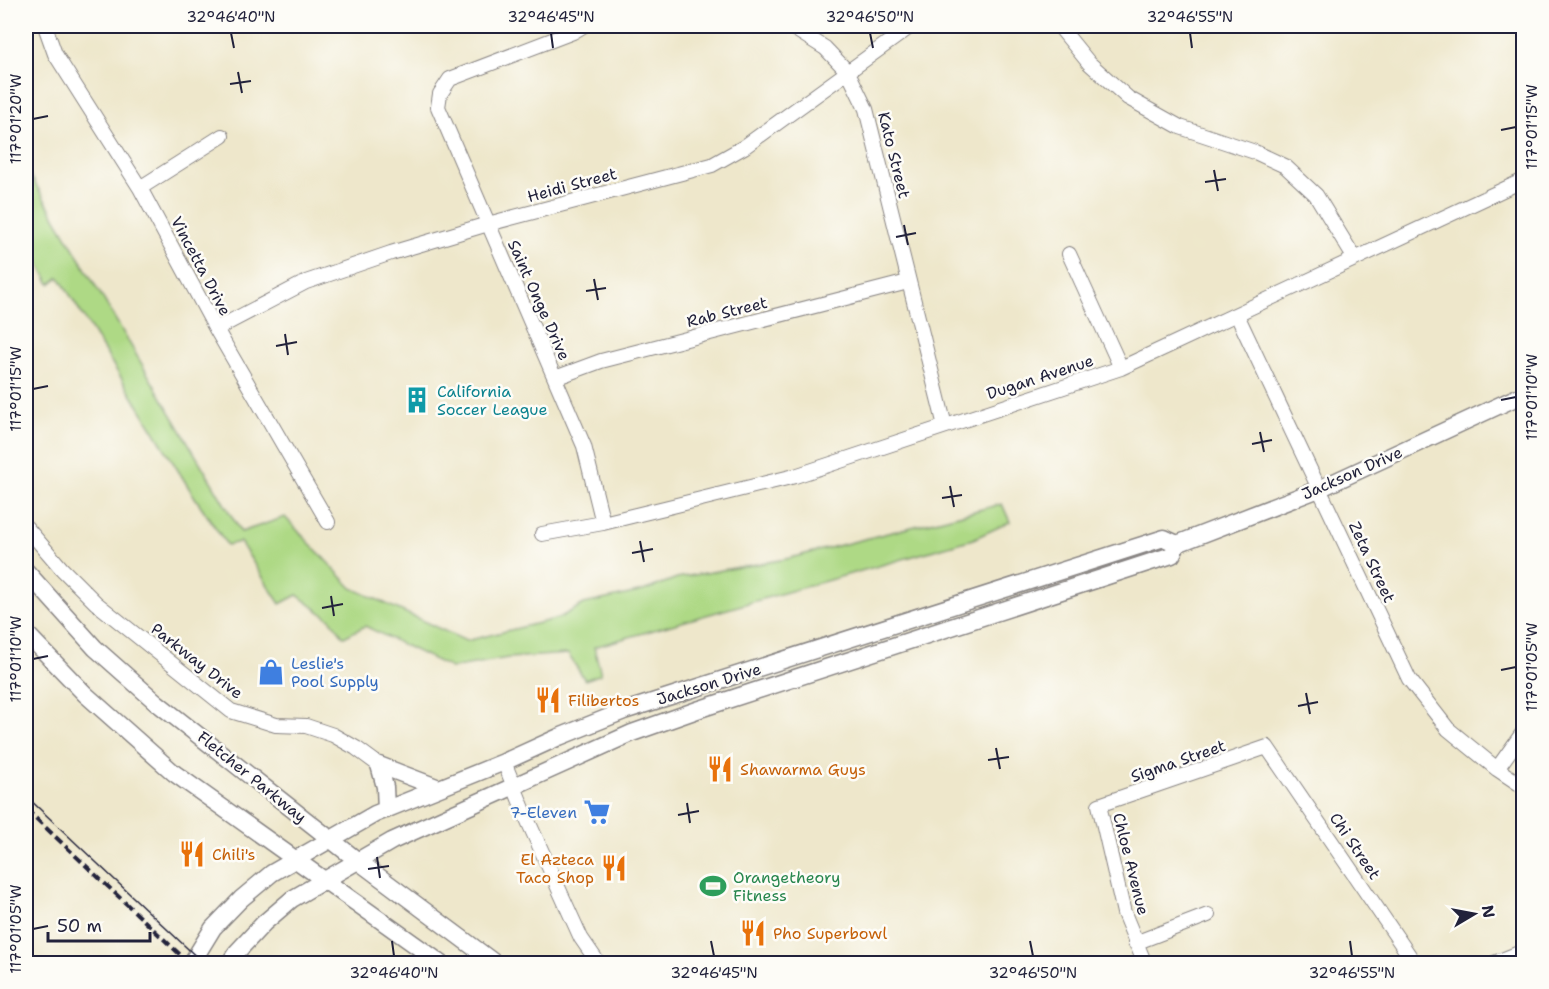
<svg xmlns="http://www.w3.org/2000/svg" width="1549" height="989" viewBox="0 0 1549 989" font-family="'Shantell Sans',sans-serif">
<rect width="100%" height="100%" fill="#fdfcf7"/>
<filter id="ink" filterUnits="userSpaceOnUse"><feTurbulence type="fractalNoise" baseFrequency=".0167" numOctaves="2"/><feDisplacementMap in="SourceGraphic" scale="12" xChannelSelector="R" yChannelSelector="G"/><feConvolveMatrix kernelMatrix="1 2 1 2 8 2 1 2 1" color-interpolation-filters="sRGB"/></filter>
<filter id="wash" filterUnits="userSpaceOnUse"><feTurbulence type="fractalNoise" baseFrequency=".008" numOctaves="4" result="noise"/><feDisplacementMap in="SourceGraphic" scale="24" xChannelSelector="R" yChannelSelector="G"/><feGaussianBlur stdDeviation="1.35" result="paint"/><feColorMatrix in="noise" values="0 0 0 0 0 0 0 0 0 0 0 0 0 0 0 0 0 1.4 0 .05"/><feComposite in="paint" operator="in"/></filter>
<g filter="url(#wash)">
<rect width="100%" height="100%" fill="#eee7cb"/>
<path fill="#aed985" stroke="#687e60" stroke-width="1.5" d="M26,168L241,532L285,517L352,588L466,641L559,618L584,604L643,591L677,578L786,559L1002,504L1010,522L973,539L594,647L601,674L585,680L568,654L508,658L451,668L365,626L344,637L331,620L297,595L280,604L240,542L227,545L192,493L59,277L50,284L26,240Z"/>
</g>
<g filter="url(#ink)">
<g fill="none" stroke-linecap="round" stroke-linejoin="round">
<g stroke="#888483" stroke-width="16">
<path id="minor" d="M45,26L55,54L140,188L216,329L328,522
M583,26L573,32L450,79L440,94L438,107L584,446L603,523
M790,26L825,48L848,72L866,109L945,426
M1059,26L1089,63L1128,98L1180,127L1255,152L1285,166L1316,195L1355,259
M140,188L222,136
M1069,254L1121,368
M1237,315L1409,679L1448,729L1497,769L1524,787
M216,329L306,282L391,253L488,224L712,165L744,147L911,26
M555,378L601,361L908,282
M26,527L62,569L96,603L231,711L276,725L306,726L333,735L356,748L379,765
M542,534L603,523L795,476L1121,368L1524,180
M504,762L528,821L581,938L599,964
M1497,769L1524,731
M1135,943L1208,915
M1145,964L1124,913L1099,805L1267,747L1415,964
M1492,964L1524,951"/>
</g>
<g stroke="#888483" stroke-width="19">
<path id="major" d="M26,571L95,648L156,702L358,861L496,964
M26,633L85,694L174,773L442,964
M379,765L439,788
M379,765L385,787L386,810
M191,964L213,928L241,899L272,873L375,814L504,762L559,737L624,711L1164,538L1177,544L1319,489L1524,394
M229,964L236,953L264,923L292,899L392,841L632,733L700,709L1172,555L1177,544"/>
</g>
<use href="#minor" stroke="#fff" stroke-width="14"/>
<use href="#major" stroke="#fff" stroke-width="16"/>
<path stroke="#22223b" stroke-width="1.5" d="M26,796L204,964"/>
<path stroke="#22223b" stroke-width="4" stroke-dasharray="9 4.5" stroke-linecap="butt" d="M26,809L190,964"/>
</g>
</g>
<path fill="none" stroke="#22223b" stroke-width="2" d="M231,33L234,48M551,33L553,48M870,33L873,48M1190,33L1192,48M238,72L242,93M230,84L251,81M33,119L48,116M1501,130L1516,127M1214,170L1218,191M1205,182L1226,179M904,225L908,245M896,237L916,233M594,279L598,300M586,291L606,288M285,334L288,355M276,346L297,342M33,389L48,386M1501,400L1516,397M1260,432L1264,452M1252,444L1272,440M950,486L954,507M942,498L962,495M640,541L644,562M632,553L653,549M331,596L334,616M322,608L343,604M33,659L48,656M1501,670L1516,667M1306,693L1310,714M1298,706L1318,702M996,748L1000,769M988,760L1009,757M687,803L690,823M678,815L699,811M377,857L380,878M368,869L389,866M33,929L48,926M392,941L394,956M711,941L714,956M1030,941L1033,956M1350,941L1352,956"/>
<defs>
<g id="building-bare" transform="scale(2.07)"><path d="M-4-6H4V6H1V3H-1V6H-4ZM-2.5-4.3h1.7v1.8h-1.7ZM.8-4.3h1.7v1.8H.8ZM-2.5-1h1.7V.8h-1.7ZM.8-1h1.7V.8H.8Z" fill="#0f9aa8" stroke="#fdfcf7" stroke-width="2.5" paint-order="stroke"/></g>
<g id="shop-bare" transform="scale(2.07)"><path d="M-5-2.5h2.3a2.7 3.5 0 0 1 5.4 0H5L5.5 6h-11ZM-1.5-2.5h3a1.5 2.3 0 0 0-3 0Z" fill="#3f7fe0" stroke="#fdfcf7" stroke-width="2.5" paint-order="stroke"/></g>
<g id="restaurant-bare" transform="scale(2.07)"><path d="M-5-6h1v4h1v-4h1v4h1v-4h1v5L-1.5 .5V6h-2V.5L-5-1ZM5-6V6H3V1.5H1.5Q1.5-4 5-6Z" fill="#e8710a" stroke="#fdfcf7" stroke-width="2.5" paint-order="stroke"/></g>
<g id="supermarket-bare" transform="scale(2.07)"><path d="M-6-5.5h2.5l.6 2H6L4.5 2H-2.5L-4.4-4H-6ZM-1.5 3.2a1.3 1.3 0 1 0 .1 0ZM3 3.2a1.3 1.3 0 1 0 .1 0Z" fill="#3f7fe0" stroke="#fdfcf7" stroke-width="2.5" paint-order="stroke"/></g>
<g id="stadium-bare" transform="scale(2.07)"><path d="M0-5a6.5 5 0 1 0 0 10a6.5 5 0 1 0 0-10ZM-3.5-1.8h7v3.6h-7Z" fill="#2e9e5b" stroke="#fdfcf7" stroke-width="2.5" paint-order="stroke"/></g>
</defs>
<g fill-rule="evenodd">
<use href="#building-bare" x="417" y="400"/>
<use href="#shop-bare" x="271" y="672"/>
<use href="#restaurant-bare" x="548" y="700"/>
<use href="#restaurant-bare" x="720" y="769"/>
<use href="#supermarket-bare" x="597" y="812"/>
<use href="#restaurant-bare" x="192" y="854"/>
<use href="#restaurant-bare" x="614" y="868"/>
<use href="#stadium-bare" x="713" y="886"/>
<use href="#restaurant-bare" x="753" y="933"/>
</g>
<g text-anchor="middle" dominant-baseline="central" stroke-width="5" stroke-linejoin="round" paint-order="stroke">
<g font-size="16" fill="#22223b" stroke="#fdfcf7">
<text transform="translate(894 155) rotate(76)">Kato Street</text>
<text transform="translate(572 185) rotate(-15)">Heidi Street</text>
<text transform="translate(201 266) rotate(62)">Vincetta Drive</text>
<text transform="translate(539 300) rotate(66)">Saint Onge Drive</text>
<text transform="translate(727 312) rotate(-14)">Rab Street</text>
<text transform="translate(1040 377) rotate(-18)">Dugan Avenue</text>
<text transform="translate(1352 473) rotate(-24)">Jackson Drive</text>
<text transform="translate(1372 562) rotate(65)">Zeta Street</text>
<text transform="translate(197 661) rotate(38)">Parkway Drive</text>
<text transform="translate(709 684) rotate(-17)">Jackson Drive</text>
<text transform="translate(1178 761) rotate(-19)">Sigma Street</text>
<text transform="translate(252 777) rotate(39)">Fletcher Parkway</text>
<text transform="translate(1355 846) rotate(56)">Chi Street</text>
<text transform="translate(1131 864) rotate(76)">Chloe Avenue</text>
</g>
<g font-size="16" fill="#0d838f" stroke="#fdfcf7" text-anchor="start">
<text x="437" y="391">California<tspan x="437" dy="18">Soccer League</tspan></text>
</g>
<g font-size="16" fill="#366cbe" stroke="#fdfcf7" text-anchor="start">
<text x="291" y="663">Leslie's<tspan x="291" dy="18">Pool Supply</tspan></text>
<text x="577" y="812" text-anchor="end">7-Eleven</text>
</g>
<g font-size="16" fill="#c56008" stroke="#fdfcf7" text-anchor="start">
<text x="568" y="700">Filibertos</text>
<text x="740" y="769">Shawarma Guys</text>
<text x="212" y="854">Chili's</text>
<text x="594" y="859" text-anchor="end">El Azteca<tspan x="594" dy="18">Taco Shop</tspan></text>
<text x="773" y="933">Pho Superbowl</text>
</g>
<g font-size="16" fill="#27864d" stroke="#fdfcf7" text-anchor="start">
<text x="733" y="877">Orangetheory<tspan x="733" dy="18">Fitness</tspan></text>
</g>
</g>
<rect width="1549" height="989" fill="none" stroke="#fdfcf7" stroke-width="66"/>
<g transform="translate(1474 914) rotate(80)" stroke="#fdfcf7" stroke-width="4.5" paint-order="stroke">
<path d="M0-4.5L10 22L0 15L-10 22Z" fill="#22223b"/>
<text y="-9" font-size="16" font-weight="bold" text-anchor="middle" fill="#22223b">N</text>
</g>
<path d="M48 932v9h102v-9" fill="none" stroke="#22223b" stroke-width="3"/>
<text x="57" y="932" font-size="18" fill="#22223b" stroke="#fdfcf7" stroke-width="4.5" paint-order="stroke">50 m</text>
<rect x="33" y="33" width="1483" height="923" fill="none" stroke="#22223b" stroke-width="2"/>
<g font-size="15" text-anchor="middle" fill="#22223b">
<text x="231" y="22">32°46'40"N</text>
<text x="551" y="22">32°46'45"N</text>
<text x="870" y="22">32°46'50"N</text>
<text x="1190" y="22">32°46'55"N</text>
<text transform="translate(16 119) rotate(-90)" y="5">117°01'20"W</text>
<text transform="translate(1532 127) rotate(-90)" y="5">117°01'15"W</text>
<text transform="translate(16 389) rotate(-90)" y="5">117°01'15"W</text>
<text transform="translate(1532 397) rotate(-90)" y="5">117°01'10"W</text>
<text transform="translate(16 659) rotate(-90)" y="5">117°01'10"W</text>
<text transform="translate(1532 667) rotate(-90)" y="5">117°01'05"W</text>
<text transform="translate(16 929) rotate(-90)" y="5">117°01'05"W</text>
<text x="394" y="978">32°46'40"N</text>
<text x="714" y="978">32°46'45"N</text>
<text x="1033" y="978">32°46'50"N</text>
<text x="1352" y="978">32°46'55"N</text>
</g>
</svg>
